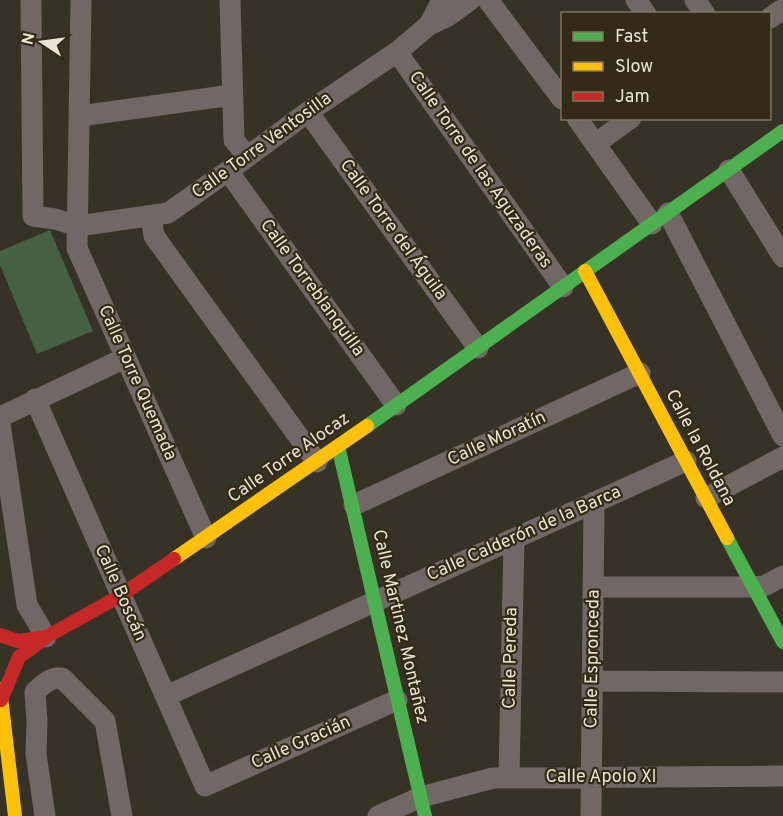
<svg xmlns="http://www.w3.org/2000/svg" width="783" height="816" viewBox="0 0 783 816" font-family="Overpass,sans-serif">
<rect width="100%" height="100%" fill="#363226"/>
<path fill="#456042" d="M50,230L93,331L37,354L0,265V251Z"/>
<g fill="none" stroke-linecap="round" stroke-linejoin="round">
<path stroke="#716866" stroke-width="21" d="M31,0L33,216L55,219L78,226L168,213L228,171L308,112L397,52L429,25L448,16L470,0
M81,0L77,248L206,538
M230,0L234,140L247,156
M488,0L562,99
M636,0L646,14
M695,0L705,14
M770,18L783,9
M429,25L442,0
M397,52L563,287
M308,112L478,348
M80,116L232,95
M577,118L652,224
M595,144L631,118
M729,170L783,257
M228,171L396,405
M668,213L783,436
M151,216L154,236L317,462
M35,399L205,786L397,700
M0,417L125,358
M0,424L27,605L46,637
M706,498L783,457
M354,505L640,373
M593,587H752L764,586L783,576
M592,681L783,682
M166,696L686,461
M509,777L514,539
M45,816L36,754L37,721L35,692C42,685 52,676 62,678L105,721L122,816
M378,816L421,797L493,778L783,776
M591,816L594,502"/>
<path stroke="#4caf50" stroke-width="14" d="M367,426L783,131
M338,446L425,816
M727,538L783,642"/>
<path stroke="#ffc107" stroke-width="14" d="M585,271L727,538
M174,559L367,426
M0,689L15,816"/>
<path stroke="#c62828" stroke-width="14" d="M0,635L18,641L46,637L120,596L174,559
M1,700L19,657L45,638"/>
</g>
<g text-anchor="middle" dominant-baseline="central" stroke-width="4.5" stroke-linejoin="round" paint-order="stroke">
<g font-size="18" fill="#e7e3d5" stroke="#332b15">
<text transform="translate(262 146) rotate(-36)">Calle Torre Ventosilla</text>
<text transform="translate(480 170) rotate(55)">Calle Torre de las Aguzaderas</text>
<text transform="translate(393 230) rotate(54)">Calle Torre del Águila</text>
<text transform="translate(312 288) rotate(54)">Calle Torreblanquilla</text>
<text transform="translate(137 383) rotate(66)">Calle Torre Quemada</text>
<text transform="translate(497 439) rotate(-25)">Calle Moratín</text>
<text transform="translate(700 448) rotate(62)">Calle la Roldana</text>
<text transform="translate(289 458) rotate(-35)">Calle Torre Alocaz</text>
<text transform="translate(524 534) rotate(-24)">Calle Calderón de la Barca</text>
<text transform="translate(120 593) rotate(66)">Calle Boscán</text>
<text transform="translate(400 627) rotate(77)">Calle Martinez Montañez</text>
<text transform="translate(511 658) rotate(-89)">Calle Pereda</text>
<text transform="translate(593 659) rotate(-89)">Calle Espronceda</text>
<text transform="translate(301 743) rotate(-24)">Calle Gracián</text>
<text x="601" y="777">Calle Apolo XI</text>
</g>
</g>
<rect x="561" y="12" width="210" height="108" fill="#332b15" stroke="#7b7562" stroke-width="1.5"/>
<rect x="573" y="32" width="30" height="9" fill="#4caf50" stroke="#7b7562" stroke-width="1.5"/>
<text x="615" y="42" font-size="18" fill="#e7e3d5">Fast</text>
<rect x="573" y="62" width="30" height="9" fill="#ffc107" stroke="#7b7562" stroke-width="1.5"/>
<text x="615" y="72" font-size="18" fill="#e7e3d5">Slow</text>
<rect x="573" y="92" width="30" height="9" fill="#c62828" stroke="#7b7562" stroke-width="1.5"/>
<text x="615" y="102" font-size="18" fill="#e7e3d5">Jam</text>
<g transform="translate(42 42) rotate(283)" stroke="#332b15" stroke-width="4.5" paint-order="stroke">
<path d="M0-4.5L10 22L0 15L-10 22Z" fill="#e7e3d5"/>
<text y="-9" font-size="16" font-weight="bold" text-anchor="middle" fill="#e7e3d5">N</text>
</g>
</svg>
